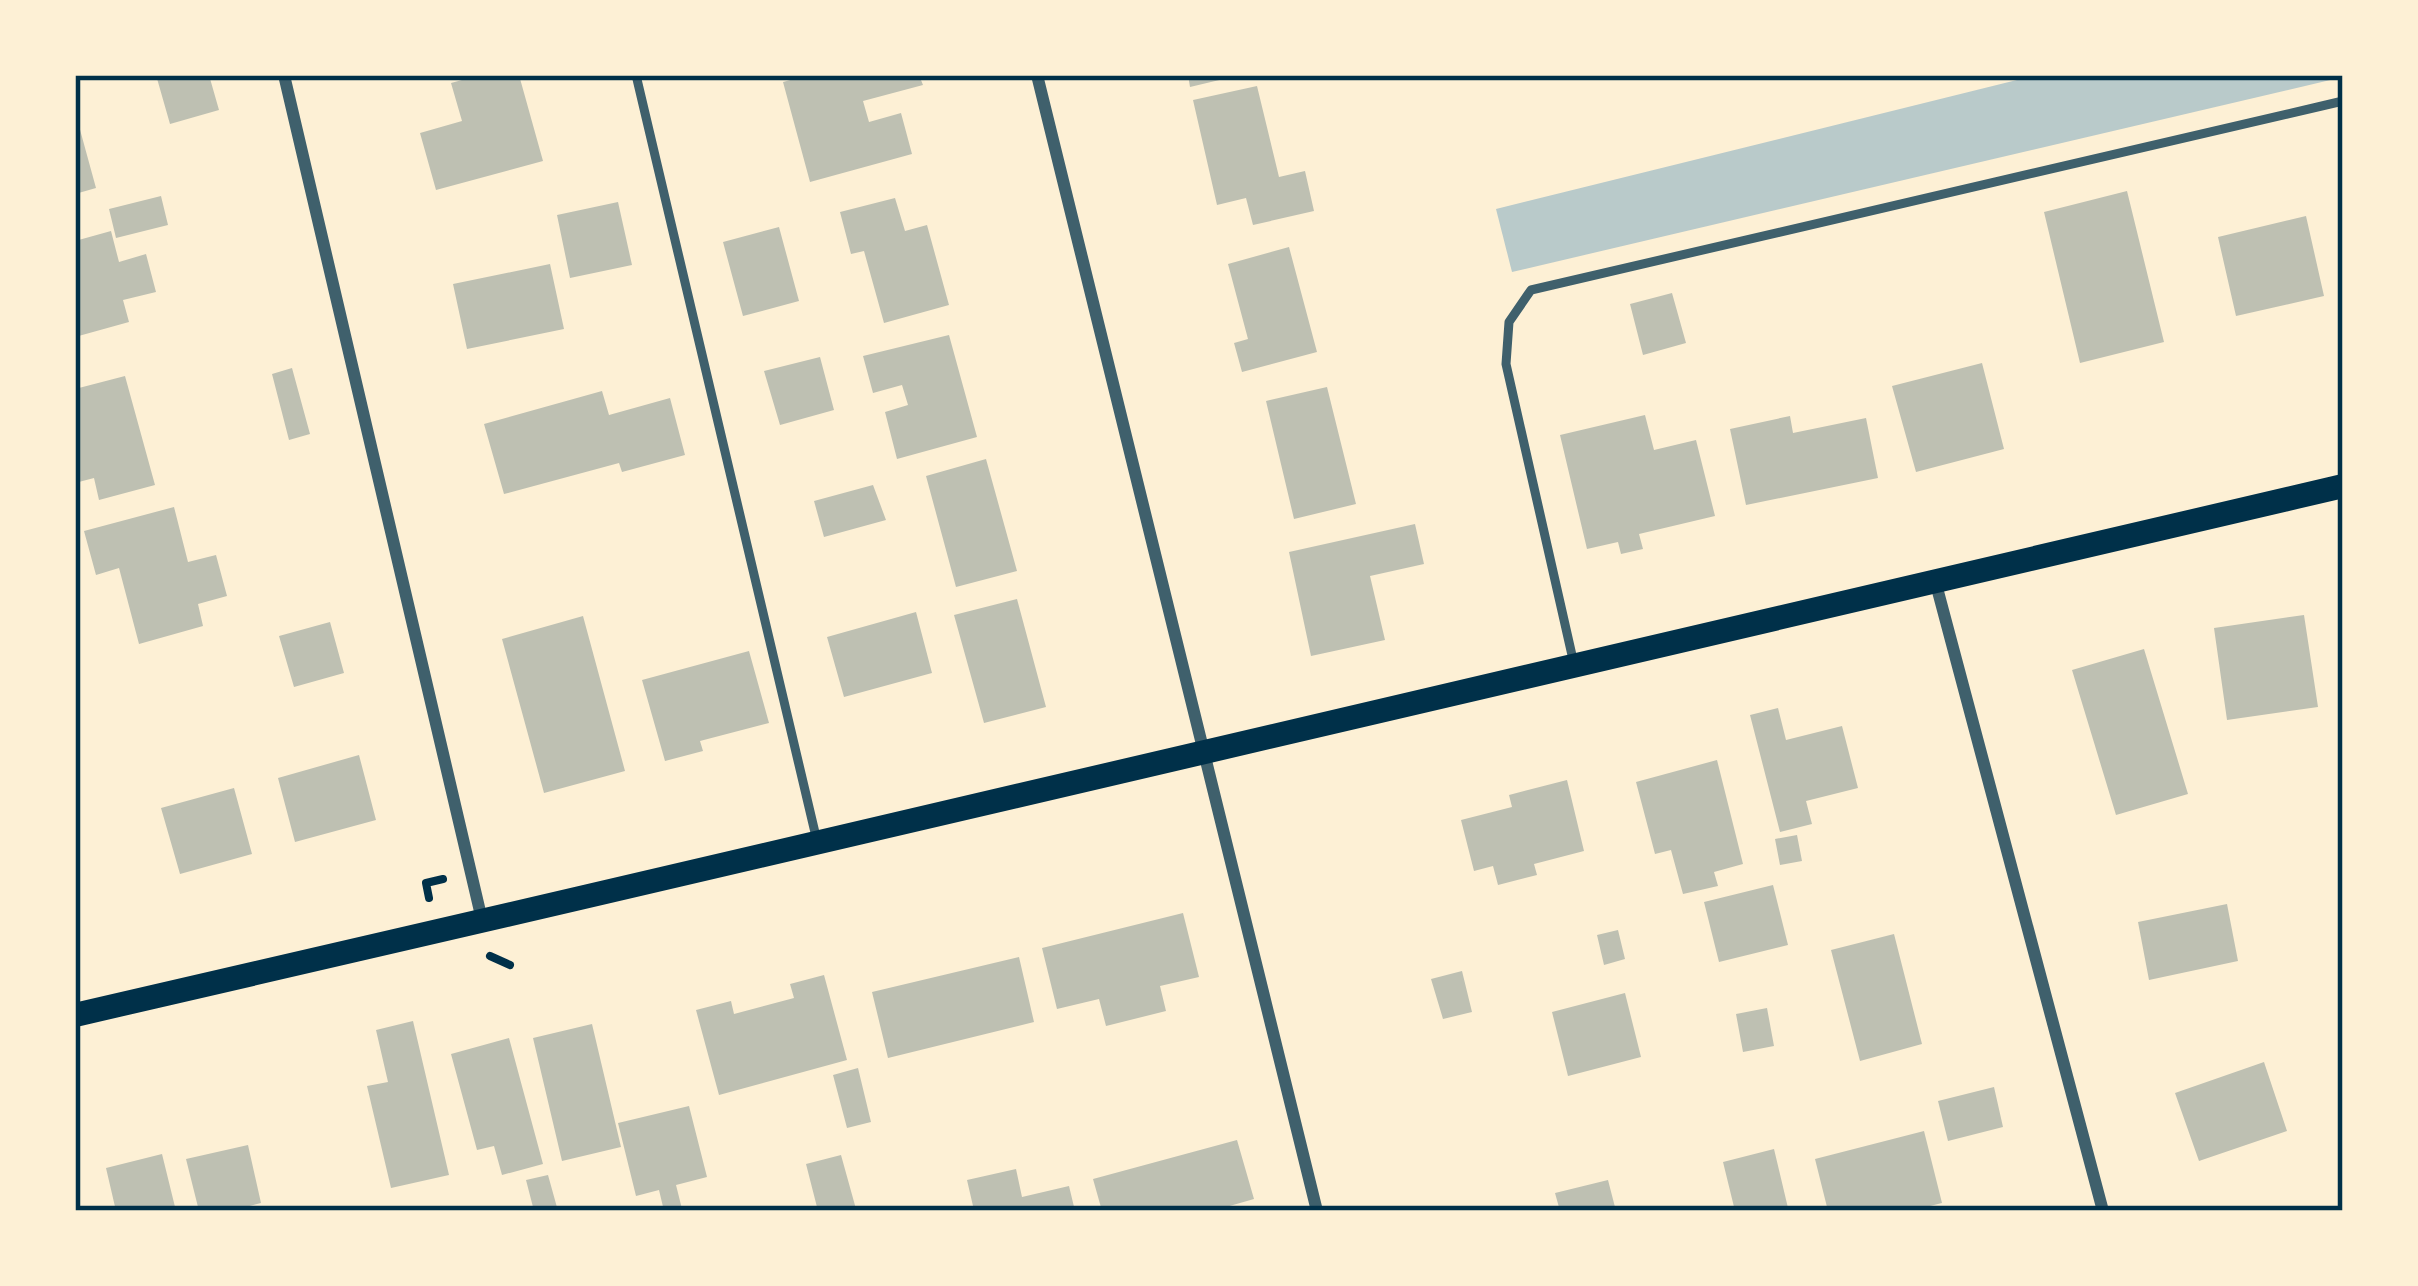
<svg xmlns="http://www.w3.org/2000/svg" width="2418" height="1286" viewBox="0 0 2418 1286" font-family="'Nunito Sans',sans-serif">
<rect width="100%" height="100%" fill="#fdf0d5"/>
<path fill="#b9caca" d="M2037,75L2343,77L1512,272L1496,209Z"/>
<path fill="#bec0b2" d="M156,75H209L219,110L170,124Z
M480,75H519L543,161L436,190L420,133L462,121L451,83Z
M809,75H919L923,85L863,101L869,122L901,113L912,154L810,182L783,82Z
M1188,75H1232V77L1190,87Z
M1257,86L1279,177L1305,171L1314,211L1253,225L1246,198L1217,205L1193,100Z
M76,115L96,188L75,194V116Z
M2127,191L2164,342L2080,363L2044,212Z
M161,196L168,225L116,238L109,209Z
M895,198L905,231L927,225L949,305L884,323L864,251L851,254L840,212Z
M618,202L632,265L570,278L557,215Z
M2306,216L2324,296L2236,316L2218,237Z
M779,227L799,301L743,316L723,242Z
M111,231L119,262L146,254L156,292L123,300L129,322L75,337V241Z
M1289,247L1317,352L1242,372L1234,343L1248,339L1228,264Z
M550,264L564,329L467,349L453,284Z
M1672,293L1686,343L1643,355L1630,304Z
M949,335L977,437L897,459L885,412L908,405L902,385L873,393L863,356Z
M820,357L834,410L780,425L764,371Z
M1982,363L2004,449L1916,472L1892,386Z
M292,368L310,434L289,440L272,374Z
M125,376L155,485L99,500L94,478L75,483V389Z
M1327,387L1356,504L1294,519L1266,401Z
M602,391L609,415L670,398L685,455L622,472L619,463L504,494L484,424Z
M1645,415L1654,450L1696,440L1715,516L1639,534L1643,549L1621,554L1618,542L1587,549L1560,435Z
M1790,416L1793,433L1866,418L1878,478L1746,505L1730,429Z
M986,459L1017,571L956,587L926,476Z
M873,485L886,520L824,537L814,501Z
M174,507L188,562L216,555L227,596L198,604L203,626L139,644L119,568L96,575L84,531Z
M1415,524L1424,564L1370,576L1385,640L1311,656L1289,552Z
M1017,599L1046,707L984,723L954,615Z
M916,612L932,673L844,697L827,637Z
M2304,615L2318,707L2227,720L2214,628Z
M583,616L625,771L544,793L502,639Z
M330,622L344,673L294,687L279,636Z
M2144,649L2188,794L2116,815L2072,670Z
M749,651L769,723L700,741L703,751L665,761L642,680Z
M1778,708L1786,740L1842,726L1858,788L1806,801L1812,824L1780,832L1750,715Z
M359,755L376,820L295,842L278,778Z
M1717,760L1743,864L1714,872L1718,886L1683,894L1671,850L1655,854L1636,782Z
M1567,780L1584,851L1534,864L1537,875L1498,885L1493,866L1474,871L1461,820L1512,807L1509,795Z
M234,788L252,854L180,874L161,808Z
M1797,835L1802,861L1780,865L1775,839Z
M1773,885L1788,945L1719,962L1704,902Z
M2227,904L2238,961L2149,980L2138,922Z
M1183,913L1199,977L1160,986L1166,1011L1106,1026L1099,999L1057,1009L1042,948Z
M1618,930L1625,959L1604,965L1597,935Z
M1894,934L1922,1044L1860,1061L1831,950Z
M1019,957L1034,1022L888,1058L872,992Z
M1462,971L1472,1012L1443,1019L1431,979Z
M824,975L847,1060L719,1095L696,1010L731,1001L734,1014L794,998L790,984Z
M1625,993L1641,1057L1568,1076L1552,1012Z
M1767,1008L1774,1046L1743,1052L1736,1014Z
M413,1021L449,1175L391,1188L367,1086L388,1082L376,1030Z
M592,1024L621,1147L562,1161L533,1038Z
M509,1038L543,1164L502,1175L494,1146L477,1150L451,1054Z
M2264,1062L2287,1131L2199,1161L2175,1093Z
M858,1068L871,1122L847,1128L833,1075Z
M1994,1087L2003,1127L1948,1141L1938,1101Z
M689,1106L707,1177L676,1185L682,1209L664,1211L659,1190L636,1196L618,1123Z
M1924,1131L1942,1203L1910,1211H1828L1815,1159Z
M1237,1140L1254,1199L1212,1211H1102L1093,1179Z
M248,1145L261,1203L231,1211H199L186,1159Z
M1774,1149L1788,1208L1735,1211L1723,1162Z
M162,1154L176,1211H116L106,1168Z
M841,1155L856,1209L818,1211L806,1164Z
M1016,1169L1022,1197L1069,1186L1075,1211H958L973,1206L967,1180Z
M548,1175L558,1211H534L526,1180Z
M1608,1180L1616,1211H1560L1555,1193Z"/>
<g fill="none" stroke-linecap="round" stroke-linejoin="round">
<path stroke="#003049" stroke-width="8" d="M429,898L426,883L443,879
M490,956L510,965"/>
<path stroke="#3f606c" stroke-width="9" d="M636,75L817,841
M1574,664L1506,364L1509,322L1531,290L2343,101"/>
<path stroke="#3f606c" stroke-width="12" d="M284,75L482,920
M1037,75L1317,1211
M1936,584L2103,1211"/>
<path stroke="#003049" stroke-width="24" d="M75,1015C831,839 1588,668 2343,486"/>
</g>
<rect width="2418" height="1286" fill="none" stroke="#fdf0d5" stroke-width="156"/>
<rect x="78" y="78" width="2262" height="1130" fill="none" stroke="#003049" stroke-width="4.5"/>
</svg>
